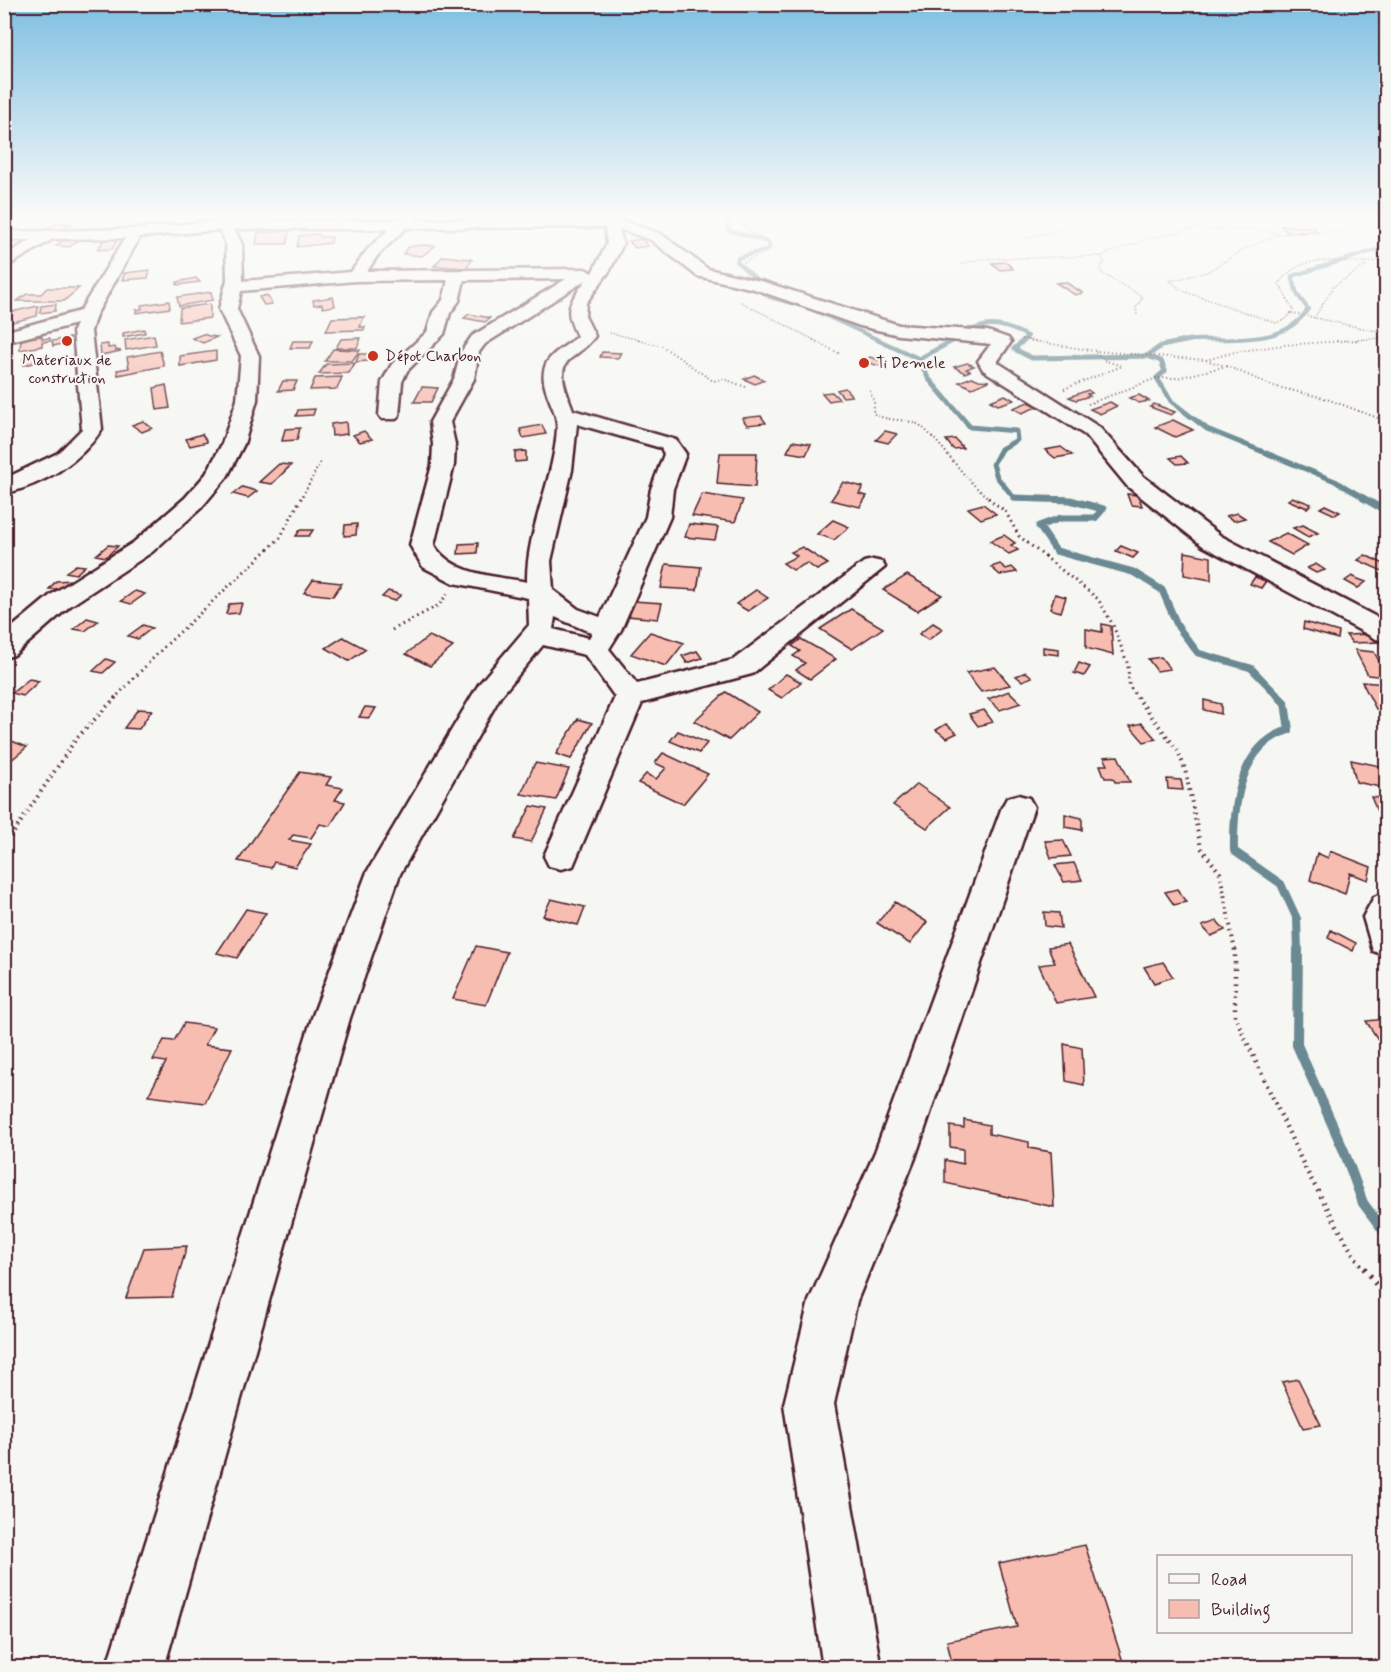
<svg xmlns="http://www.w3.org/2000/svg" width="1391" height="1672" viewBox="0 0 1391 1672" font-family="Mynerve,sans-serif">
<rect width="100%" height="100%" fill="#f6f6f2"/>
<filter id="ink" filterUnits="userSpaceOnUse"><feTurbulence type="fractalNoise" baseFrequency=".0167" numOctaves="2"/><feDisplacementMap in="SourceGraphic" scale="12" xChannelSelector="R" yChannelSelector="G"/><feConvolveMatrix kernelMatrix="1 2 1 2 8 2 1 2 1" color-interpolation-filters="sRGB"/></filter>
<g filter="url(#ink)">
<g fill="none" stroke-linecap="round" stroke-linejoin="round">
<path stroke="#6a8992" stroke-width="4" d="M727,216L728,230L768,242V249L738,258L737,262L754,277L769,297L809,308L881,341
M952,341C982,321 996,320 1028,336L1022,341
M1178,341C1220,335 1282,351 1308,309L1297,294L1292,276L1386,247"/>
<path stroke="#6a8992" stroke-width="5" d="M878,340L919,359L954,340
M1024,340L1014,349L1032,358L1147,356L1161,361L1165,371L1157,378L1171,401L1207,429L1335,481L1366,499
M1147,356L1161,346L1190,340
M919,359L928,378L970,427L1016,431L1017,440L1001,449L993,464L997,477L1015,499H1067"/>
<path stroke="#6a8992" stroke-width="7" d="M1014,498L1070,500L1103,509L1095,518H1061L1039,526L1056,551L1133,572L1162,590L1178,627L1198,653L1251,668L1281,699
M1363,498L1386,511"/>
<path stroke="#6a8992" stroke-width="8" d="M1279,697L1285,703L1289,730C1239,745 1233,807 1234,851L1281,884L1297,919L1298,951"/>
<path stroke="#6a8992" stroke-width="10" d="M1298,949L1297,1045L1344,1151L1363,1203L1386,1234"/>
</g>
<path fill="#f7bdb1" stroke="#4a1f2b" stroke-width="1.5" d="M61,222L73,225L61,230L46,229Z
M1281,226L1313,227L1318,232H1287Z
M289,231L287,244H256L258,233Z
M319,234L320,237H332L331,243L297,247L299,236Z
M118,239L112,249L97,250L104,240Z
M642,239L648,246L635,248L629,241Z
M78,240L70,247L56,246L62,241Z
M414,246L423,245L435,246L422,256L403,254L407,248Z
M443,256L470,259L472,260L466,268L434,266Z
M1006,262L1013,269L1000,270L992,263Z
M150,270L148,278L122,280L125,273Z
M196,278L200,282L177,285V282Z
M1065,282L1083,293L1075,295L1056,283Z
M47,288H79L64,301H17L27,294H41Z
M211,292L213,300L179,306L177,297Z
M267,295L272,304L264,305L259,297Z
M333,297L335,306L323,308L322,304L314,305L313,300Z
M169,301L170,308L136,313V310L142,309L141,305Z
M56,304L55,311L40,313L41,306Z
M210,304V318L179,322L180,308Z
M38,306L37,316L5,324L6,313Z
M469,314L490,318L485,322L464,318Z
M364,317L360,327H365L364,330L326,331L332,318Z
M144,329L145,333L123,337V333Z
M203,334L209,336L217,337L203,343L192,338Z
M154,335L156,345L126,350L125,340Z
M42,336V339L50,338V341L42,342V346L20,350L21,339Z
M74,337L75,341L53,346L52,341Z
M361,338L357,348H336L341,339Z
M293,341H313L310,348H290Z
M108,344V348L115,347L116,350L121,351L101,355L100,345Z
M333,349L360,350L352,361H325Z
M160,351L164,366L118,375L117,370L129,368L127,357Z
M216,351V360L180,366V356Z
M602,352L621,353L618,358L600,357Z
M359,354H371L368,361L356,362Z
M47,355L48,360L24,365L23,359Z
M870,357L885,362L879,366L863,361Z
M355,363L349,373L319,374L326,364Z
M967,363L974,366L966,369L970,371L965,373L954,367Z
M754,375L764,380L755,384L744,379Z
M342,377L337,389L310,390L315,378Z
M972,377L979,380L989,381L972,388L959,382Z
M283,381H297L293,390L278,391Z
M166,385L170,408L157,410L154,388Z
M422,387L438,388L431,402H414Z
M845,388L852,396L843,397L837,390Z
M1088,390L1092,393L1087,394L1090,396L1076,400L1069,397Z
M832,392L839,399L829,401L822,393Z
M1005,395L1014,400L998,405L990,401Z
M1139,395L1149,401L1139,403L1129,398Z
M1028,402L1037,407L1022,413L1013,408Z
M1110,402L1117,406L1100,414L1090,409Z
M1154,404L1175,412L1171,415L1150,407Z
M315,409L313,415L296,416L298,410Z
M761,416L766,423L747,425L742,418Z
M1173,420L1193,430L1175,437L1155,427Z
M143,421L152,428L142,432L132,425Z
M346,422L347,434L332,436L331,424Z
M542,425L546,434L523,438L520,429Z
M300,428L297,440L282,441L285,429Z
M364,431L372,439L360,442L353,435Z
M885,431L897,434L888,443L876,440Z
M202,434L207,442L190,446L186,439Z
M955,439L963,448L953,449L946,440Z
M793,441L811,444L806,455L787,452Z
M1061,447L1072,455L1055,458L1045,450Z
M526,451V461L515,462V452Z
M720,453H757L755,487L717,484Z
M1181,456L1188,463L1177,464L1170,458Z
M279,464L291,465L272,484L259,482Z
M843,482L863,487L859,494L867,496L860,507L831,500Z
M242,487L257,491L248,498L233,494Z
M702,494L743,500L735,522L692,516Z
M1127,494L1138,495L1142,506L1131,505Z
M1292,497L1311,504L1307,508L1288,500Z
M983,504L996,514L981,519L968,508Z
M1325,505L1340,512L1335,515L1320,508Z
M1237,513L1245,518L1234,521L1226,516Z
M833,520L849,527L834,540L817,534Z
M357,524L356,535L344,536L345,525Z
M689,524L718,527L715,540L685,537Z
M1303,525L1318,533L1308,537L1293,528Z
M300,530H313L309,536H296Z
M1286,533L1308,545L1292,555L1268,542Z
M1004,535L1015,543L1011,545L1018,550L1009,554L990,541Z
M478,543L477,553L458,554L459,544Z
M108,545L118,546L106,557L96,555Z
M1121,546L1138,553L1133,558L1116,551Z
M802,547L828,564L817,570L807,563L793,570L783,563L797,556L791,552Z
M1185,552L1211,557V580L1184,575Z
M1365,555L1386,565V568L1382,571L1358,560Z
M666,564L701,567L697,590L661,588Z
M1000,564L1006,569L1012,567L1017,572L1000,575L991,567Z
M1316,564L1325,570L1316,573L1307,568Z
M76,565L85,566L76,574L66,572Z
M907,575L942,595L917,611L883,590Z
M1352,576L1358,579L1366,582L1358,588L1345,581Z
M1255,577L1266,581L1261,588L1250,584Z
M72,580L65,589H49L56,581Z
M313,580L342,583L333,596L304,593Z
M756,590L768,598L748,611L736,604Z
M135,591L145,594L131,604L121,601Z
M388,591L401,595L394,601L382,597Z
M1055,594L1066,597L1061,612L1050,609Z
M633,601L662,603L658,619L628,616Z
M242,603L239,613L226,614L229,604Z
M851,609L883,628L852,649L820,629Z
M87,618L98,621L85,631L74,629Z
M1304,622L1339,632L1338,639L1303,629Z
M933,623L943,629L928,640L919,634Z
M1102,624L1111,626L1113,655L1086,648V629L1102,632Z
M143,625L152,628L138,639L128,636Z
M650,632L684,643L666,666L631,654Z
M1374,634L1381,642L1352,643L1346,635Z
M429,636L453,647L430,666L406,654Z
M343,637L366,649L349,661L326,648Z
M801,639L836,659L810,679L796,670L805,663L793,656L800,651L792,646Z
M1043,647L1059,649V655L1043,653Z
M1355,650L1374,652L1383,668H1386V677L1368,675Z
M697,651L702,658L687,663L682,656Z
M1161,657L1170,669L1157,671L1148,659Z
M106,659L115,662L103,673L93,671Z
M1079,663L1090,667L1084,676L1074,673Z
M995,667L1010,685L981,692L966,673Z
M1026,672L1032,677L1022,681L1016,676Z
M786,674L801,682L782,698L768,690Z
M29,679L39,681L23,696L12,693Z
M1362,682L1386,684V710L1376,709Z
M1009,691L1021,703L1000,710L988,699Z
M726,692L758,712L729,740L694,721Z
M1204,700L1221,704V714L1204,710Z
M365,707L376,708L370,718L359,717Z
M138,709L152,710L139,729L124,728Z
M984,710L993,722L978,726L969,714Z
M578,719L592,723L571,759L556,754Z
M1142,723L1156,739L1144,742L1130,726Z
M946,724L957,733L947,738L936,730Z
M678,731L707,743L699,753L670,741Z
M4,738L27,747L4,766Z
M663,753L708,774L683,804L638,783L646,774L656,779L666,768L655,763Z
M1118,756L1130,782H1115L1113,778H1105L1100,765H1108L1104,757Z
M1351,760L1385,767L1386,788L1356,782Z
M535,763L569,769L556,800L521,794Z
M300,772L331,777L326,785L343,788L335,800L345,802L330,826L320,824L311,838L293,835L289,840L311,844L295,867L274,862L271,868L238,861Z
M1167,779L1181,780L1183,790L1168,789Z
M917,784L950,807L927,828L893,805Z
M1371,797L1386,799V832Z
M531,806L547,809L531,842L514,839Z
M1065,814L1082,818V830L1065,827Z
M1063,840L1071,856L1051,858L1045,841Z
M1330,851L1371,867L1368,880L1350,873L1345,894L1310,880L1317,853L1328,858Z
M1074,863L1082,880L1064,882L1055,865Z
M1177,889L1186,902L1174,905L1165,892Z
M551,899L585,907L578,925L543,916Z
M895,902L927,922L910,944L877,923Z
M246,909L266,913L237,958L217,953Z
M1044,912L1059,913L1061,928L1045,926Z
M1217,921L1225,930L1211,936L1202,926Z
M1331,930L1356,943L1353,951L1328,938Z
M1068,944L1094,997L1056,1003L1039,965L1055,963L1048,947Z
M476,946L507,952L486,1005L453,999Z
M1163,962L1173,977L1154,983L1144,967Z
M1386,1019V1040L1379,1041L1366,1021Z
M184,1023L214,1027L205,1045L232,1048L205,1103L148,1096L166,1062L153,1060L164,1040L174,1041Z
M1064,1044L1082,1048L1084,1085L1066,1081Z
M964,1120L989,1125V1134L1029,1142V1148L1051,1152L1054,1207L945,1183V1160L963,1164V1149L950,1147V1126L964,1128Z
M187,1246L172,1297L126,1298L144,1248Z
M1298,1379L1321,1425L1303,1428L1282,1382Z
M1085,1545L1125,1668H953L947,1641L1017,1627L999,1563Z"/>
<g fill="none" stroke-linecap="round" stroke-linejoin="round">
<g stroke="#4a1f2b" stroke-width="5">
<path id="minor" d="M213,216H227L230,221L398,220L402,216H417L414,220L611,219L627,222L661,234L708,269L764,282L899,325L988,331L1008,338L1011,342L997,362L1099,427L1143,476L1221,536L1386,622V641L1376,639L1203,546L1127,486L1085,435L983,370L978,361L991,344L899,335L860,326L754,289L697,276L651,240L619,229L623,244L610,270L586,303L585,316L595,336C587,347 580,351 570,359C555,371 568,395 573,410L676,440L686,454L673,489L670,517L621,630L609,649L637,684L733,660L864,562L873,560L882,562L885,567L752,674L642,703L573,866L561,869L549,866L544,856L615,697L585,655L543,645L500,697L400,874L350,1018L164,1668H106L312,1018L367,872L479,684L529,625L528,598L454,583L423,567L410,545L432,465L433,444L430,422L454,379L461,352L472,336L566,279L464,280L459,301L450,313L444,334L407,371L402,382L399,415L396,419H382L379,415L382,382L392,364L427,332L433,312L443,300L448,280L356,281L241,291L237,309L259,356L257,400L244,444L227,477L201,508L152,552L70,606L14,655L4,658V634L52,594L134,542L185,498L206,474L222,444L237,400L241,356L219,309L227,280L226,244L220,230L140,237L96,315L91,331L102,429C80,463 44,484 4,494V479L58,453L82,429L73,331L76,324L4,343V332L80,311L125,238L53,239L4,268V256L31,240H4V232L135,229L215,221ZM605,227L607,244L592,273L585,269L367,271L378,255L406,228ZM234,229H389L368,249L351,272L243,281L242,244ZM586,280C569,304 563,308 577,336C567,347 550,352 545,367C538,389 559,409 557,429C554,481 526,530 527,582C495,576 452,575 434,545L454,465L455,444L450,422L474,379L479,352L485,344ZM577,424L661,448L664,454L651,489L646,517L600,617L578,609L553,590L551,561L572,470ZM555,617L592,633L589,638L553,629Z
M1018,795L1029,798L1034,807L915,1158L857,1301L834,1404L881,1668H823L784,1404L809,1301L875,1152L1002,807L1007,798Z
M1386,892V956L1373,951L1363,917L1374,897Z"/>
</g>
<path stroke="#4a1f2b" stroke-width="1.5" stroke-dasharray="1 2" stroke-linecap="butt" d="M741,216C743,235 760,234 772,245L770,250L743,263
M1279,234L1343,231
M1028,238L1109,216
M1101,256L1105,263L1101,266V273L1143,297L1136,307L1137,316
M961,264L981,259L1101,256L1150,238L1194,229L1213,230L1223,222L1219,216
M1170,281L1183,291L1276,323L1285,320L1291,313L1386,333
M1170,281L1207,272L1245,249L1279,234L1256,230H1213
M741,302L816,341
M1291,313L1293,310L1279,283C1310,244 1345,271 1386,259
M1314,318L1334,286L1367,265
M607,332L644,341
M1022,339L1036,341
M1337,341L1386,338"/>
<path stroke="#4a1f2b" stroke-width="2" stroke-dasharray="1 3" stroke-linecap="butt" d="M638,340L662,346L713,381L724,379L746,387
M813,340L840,354
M1027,340L1095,351L1206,360L1235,352L1283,345L1359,340
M1206,360L1225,366
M1064,389L1122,366L1103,360L1095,351
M870,391L874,403L873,413C887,423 910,417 922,427C947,449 963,479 990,499
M1088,404L1157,378H1177L1227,366L1273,386L1324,398L1386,421
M301,499L321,461"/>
<path stroke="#4a1f2b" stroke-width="3" stroke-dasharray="1.5 4" stroke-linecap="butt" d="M988,498L1005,511L1019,536L1098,599L1113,625L1128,665L1129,686L1139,699
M392,630L439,605L448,593
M114,699L163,648L280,538L301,498"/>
<path stroke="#4a1f2b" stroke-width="4" stroke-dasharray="1.5 4.5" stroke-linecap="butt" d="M1137,697L1178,751L1185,769L1201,848L1220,873L1235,951
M4,847L76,739L116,697"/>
<path stroke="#4a1f2b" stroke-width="4.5" stroke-dasharray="1.5 5" stroke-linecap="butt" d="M1235,949V1016L1306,1170L1353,1254L1365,1270"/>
<path stroke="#4a1f2b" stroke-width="6" stroke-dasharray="2 7" stroke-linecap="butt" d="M1364,1268L1386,1297"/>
<use href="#minor" fill="#f6f6f2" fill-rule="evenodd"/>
</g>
</g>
<linearGradient id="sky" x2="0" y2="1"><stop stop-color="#7ebfe1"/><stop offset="0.48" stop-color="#fbfbf9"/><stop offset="1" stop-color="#fbfbf9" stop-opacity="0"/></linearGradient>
<rect width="1391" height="450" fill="url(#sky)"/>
<g fill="#c8321e" stroke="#f6f6f2" stroke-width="2">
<circle cx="67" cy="341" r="6"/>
<circle cx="373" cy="356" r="6"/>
<circle cx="864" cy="363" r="6"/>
</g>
<g text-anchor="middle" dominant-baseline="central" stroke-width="4.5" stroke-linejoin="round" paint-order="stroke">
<g font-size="16" fill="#4a1f2b" stroke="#f6f6f2" text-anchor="start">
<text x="385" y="356">Dépot Charbon</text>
<text x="67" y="360" text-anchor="middle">Materiaux de<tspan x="67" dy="18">construction</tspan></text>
<text x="876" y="363">Ti Demele</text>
</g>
</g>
<rect width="1391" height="1672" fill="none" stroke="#f6f6f2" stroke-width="24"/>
<rect x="12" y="12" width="1367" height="1648" fill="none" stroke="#4a1f2b" stroke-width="2" filter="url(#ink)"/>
<rect x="1157" y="1555" width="195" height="78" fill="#f6f6f2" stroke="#b1a0a2" stroke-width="1.5"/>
<rect x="1169" y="1574" width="30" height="9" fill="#f6f6f2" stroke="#b1a0a2" stroke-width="1.5"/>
<text x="1211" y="1585" font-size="18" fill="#4a1f2b">Road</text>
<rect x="1169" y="1600" width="30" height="18" fill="#f7bdb1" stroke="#b1a0a2" stroke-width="1.5"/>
<text x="1211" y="1615" font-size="18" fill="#4a1f2b">Building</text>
</svg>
